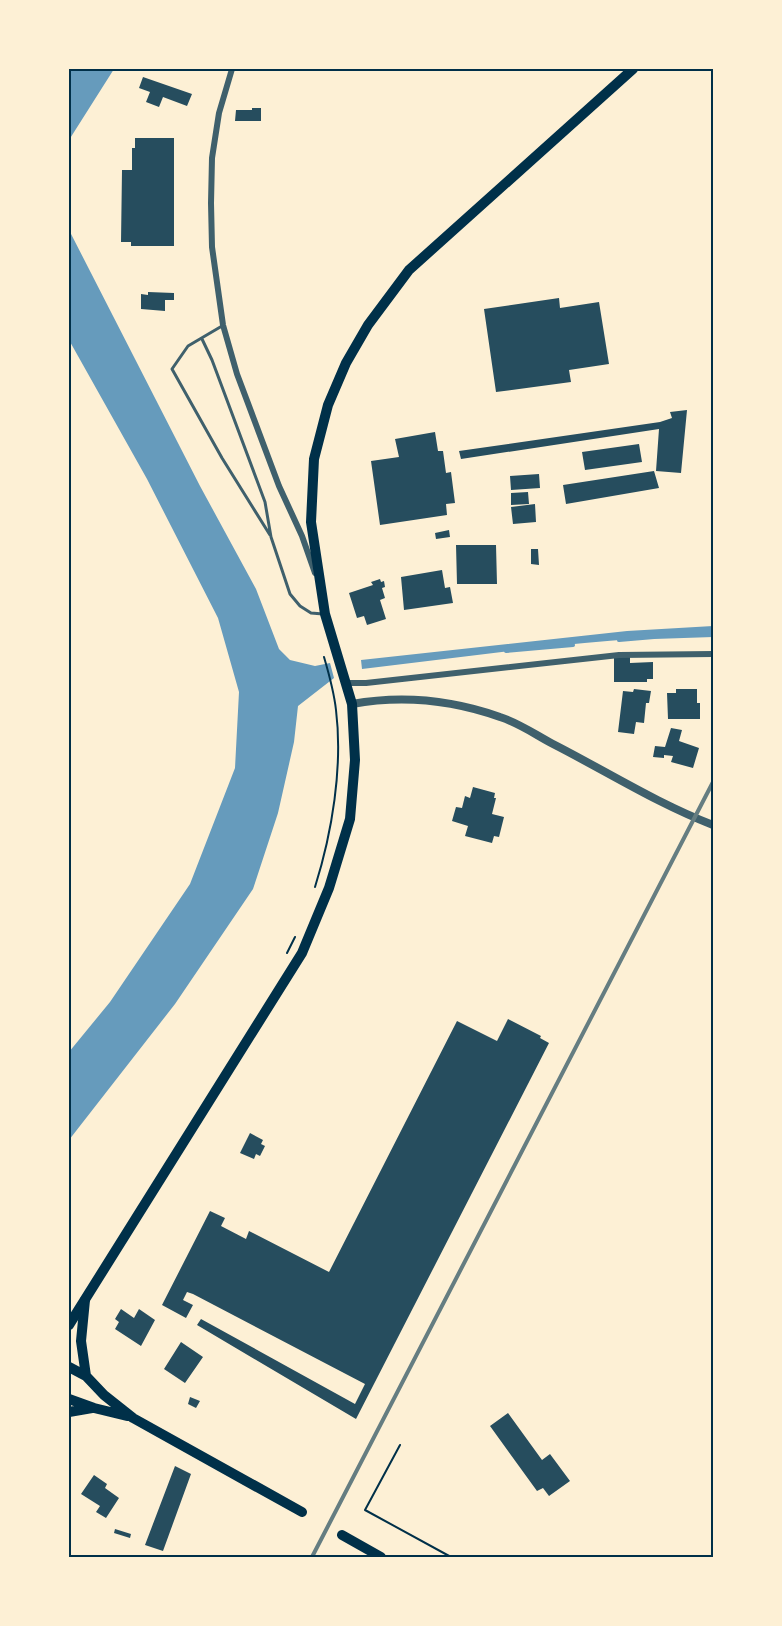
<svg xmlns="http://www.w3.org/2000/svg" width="782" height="1626" viewBox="0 0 782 1626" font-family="'Sofia Sans Condensed',sans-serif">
<rect width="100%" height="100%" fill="#fdf0d5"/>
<path fill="#669bbc" d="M69,69H114L69,140Z
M69,230L200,486L256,589L279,649L290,660L315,666L330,663L334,678L298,706L294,742L278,813L253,889L175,1004L69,1140V1052L110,1002L190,884L235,768L239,692L218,618L147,479L69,340Z
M713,626V635C595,638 479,655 362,669L361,660L627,631Z"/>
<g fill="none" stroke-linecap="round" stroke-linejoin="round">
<path stroke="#669bbc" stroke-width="4" d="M619,640L654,637L713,635
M506,651L573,645"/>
</g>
<path fill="#264d5e" d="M143,77L192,94L187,106L163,97L159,107L146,102L150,92L139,88Z
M252,108H261V121H235L236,110H252Z
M135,138H174V246H131V242H121L122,170H132V148H135Z
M148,292L174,293V300H165V311L141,309V294L148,295Z
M559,298L560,308L599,302L609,364L569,370L571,382L496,392L484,309Z
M687,410L681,473L656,471L659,429L461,459L459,451L660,422L672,418L670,412Z
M435,432L438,451H443L446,473L451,472L455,503L446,504L447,515L380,525L371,461L399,457L395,439Z
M639,444L642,462L585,470L582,452Z
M654,471L659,488L566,504L563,485Z
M539,474L540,488L511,490L510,476Z
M528,492L529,504L511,505V493Z
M535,504L536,522L513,524L511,507Z
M449,530L450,537L436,539L435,533Z
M456,545H496L497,584H457Z
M531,549H538L539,565L531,564Z
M442,570L445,588L450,587L453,603L404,610L401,577Z
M380,579L381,582L384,581L385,587L382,588L385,598L380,600L386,619L367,625L364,616L357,618L349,593L373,585L371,582Z
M614,657H630V663L653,662V679H647V682H614Z
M634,689L651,691L649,703H646L644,723L636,722L634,734L618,732L623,691L633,692Z
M676,689H697V703H700V719H668L667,693H676Z
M671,728L682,730L679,741L699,748L693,768L671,762L673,756L664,755V758L653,757L655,746L665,747Z
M473,787L495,793L494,798H496L492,814L504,817L499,837L494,836L492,843L465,836L468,826L452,821L456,807L462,808L465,796L470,798Z
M508,1019L541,1036L540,1038L549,1043L356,1419L197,1325L201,1319L355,1404L365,1384L193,1294L187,1292L183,1300L193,1305L186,1318L162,1305L210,1211L225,1218L221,1226L246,1239L249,1231L329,1272L457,1021L497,1041Z
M250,1133L263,1140L261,1144L265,1146L260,1156L256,1154L254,1159L240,1153Z
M121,1309L134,1318L139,1309L155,1320L141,1346L115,1329L119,1322L115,1319Z
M181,1342L203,1357L185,1383L164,1369Z
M190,1397L200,1401L196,1408L188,1404Z
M508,1413L542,1460L550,1454L570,1481L549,1496L543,1488L537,1491L490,1426Z
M175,1466L191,1474L163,1551L145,1545Z
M94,1475L107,1484L105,1488L119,1498L106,1518L96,1512L100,1506L81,1494Z
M115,1529L131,1534L130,1538L114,1533Z"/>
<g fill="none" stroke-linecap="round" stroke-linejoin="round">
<path stroke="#003049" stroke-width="2" d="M315,887C332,833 343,767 336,710C334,692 329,674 324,657
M287,953L295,937
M400,1445L365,1510L451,1557"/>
<path stroke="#3f606c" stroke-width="3" d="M222,326L188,346L172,369L222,458L270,535
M202,339L212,360L265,502L271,537L290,594L300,606L311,613L323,614"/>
<path stroke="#3f606c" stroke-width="6" d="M232,69L219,113L212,158L211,203L212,247L223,325L237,374L279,486L302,536L315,573
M347,683H366L619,655L713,654"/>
<path stroke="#3f606c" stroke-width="8" d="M352,704C402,695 452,700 500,717C519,723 536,735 553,744C606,771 658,804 713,825"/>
<path stroke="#003049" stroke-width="10" d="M69,1325L302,953L329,888L350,819L355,760L352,704L325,614L311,522L314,459L328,405L346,363L368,325L409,270L633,69"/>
<path stroke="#003049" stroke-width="10" d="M85,1300L81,1341L86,1376
M69,1367L86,1376L104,1395L133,1418L302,1512
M69,1399L94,1408L127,1416
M69,1412L92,1408
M342,1535L381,1557"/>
<path stroke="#657d81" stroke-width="4" d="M312,1557L713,782"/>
</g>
<rect width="782" height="1626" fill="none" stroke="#fdf0d5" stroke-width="141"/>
<rect x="70" y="70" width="642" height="1486" fill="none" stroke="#003049" stroke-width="2"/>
</svg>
